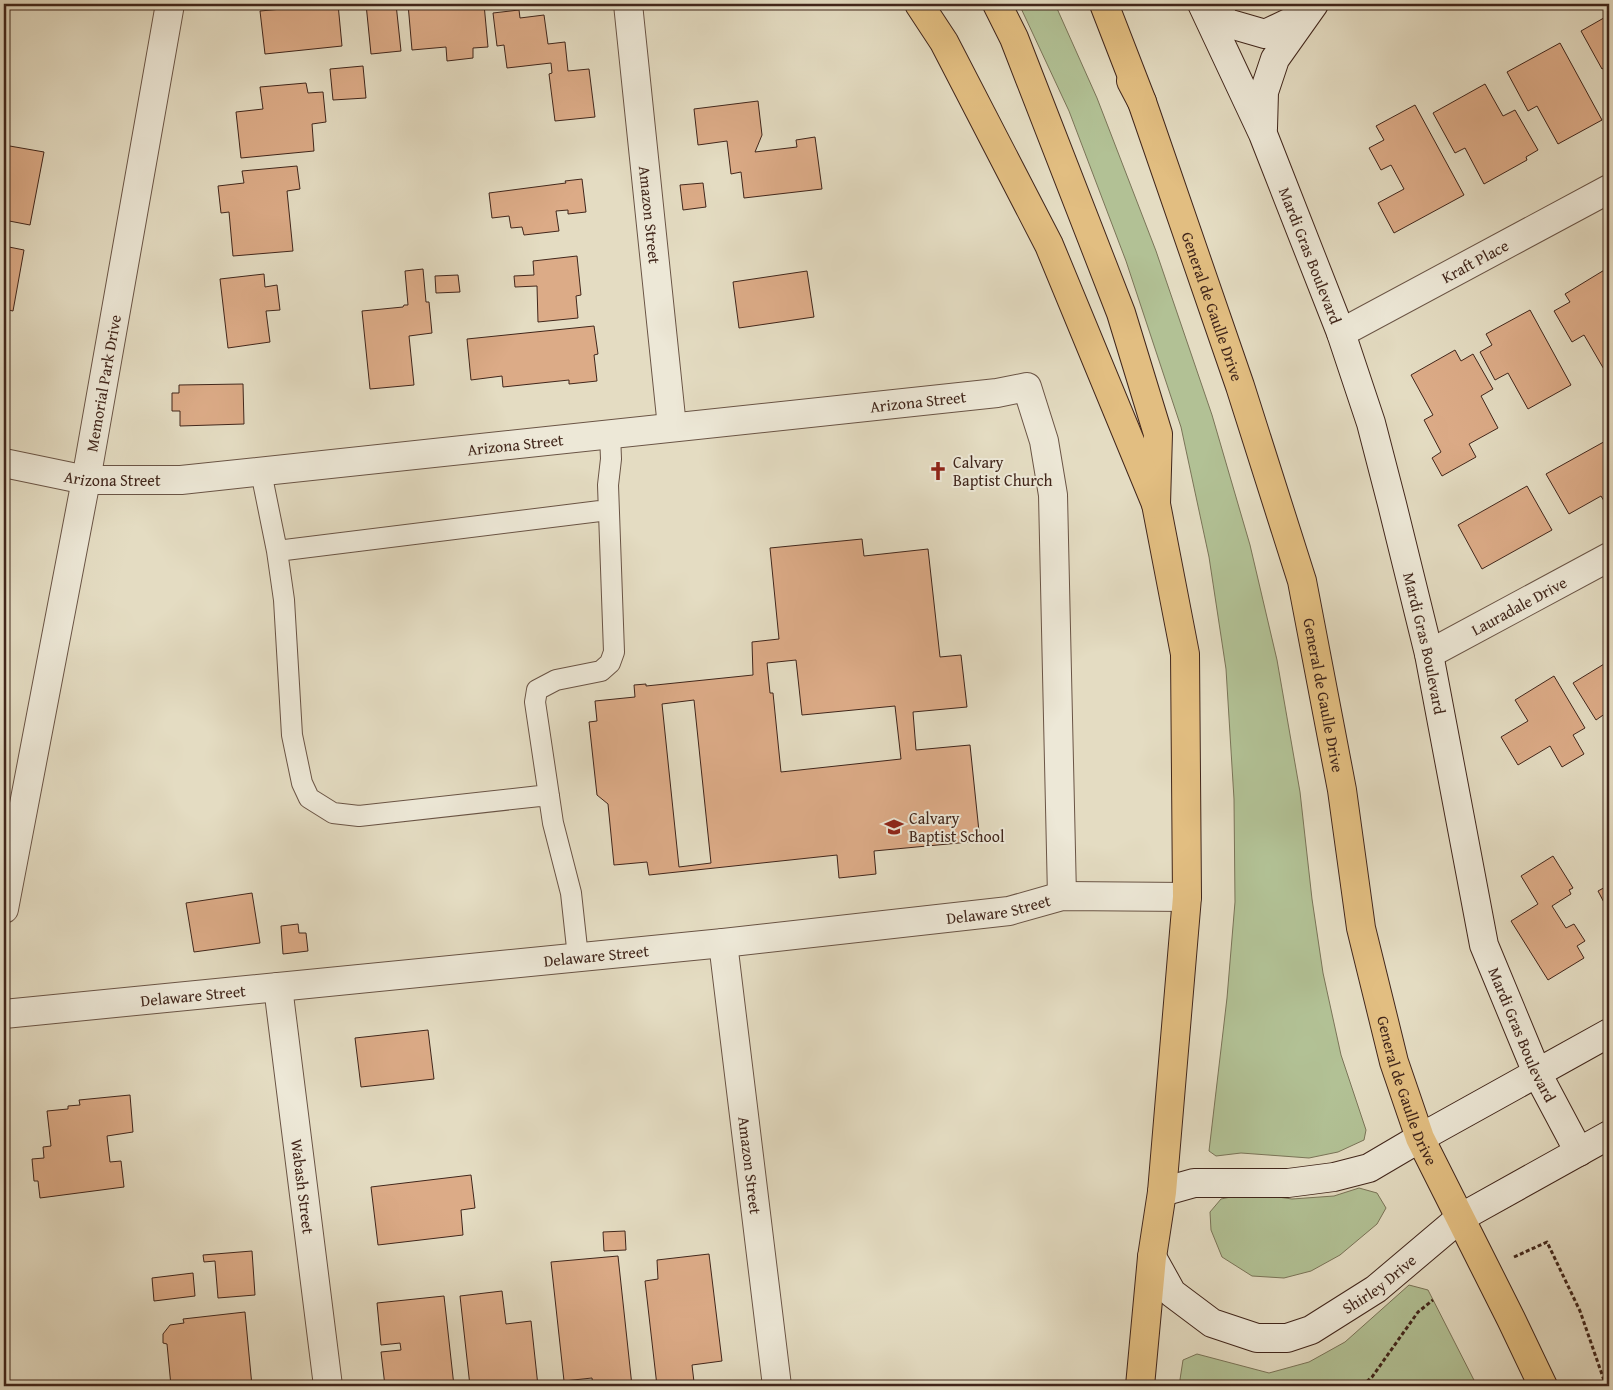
<svg xmlns="http://www.w3.org/2000/svg" width="1613" height="1390" viewBox="0 0 1613 1390" font-family="'Gentium Book Plus',serif">
<rect width="100%" height="100%" fill="#e4dcc2"/>
<filter id="stains"><feTurbulence type="fractalNoise" baseFrequency=".004" numOctaves="4"/><feColorMatrix values="0 0 0 0 .2 0 0 0 0 .09 0 0 0 0 .02 0 0 0 .5 -.17"/></filter>
<radialGradient id="worn" r=".72"><stop offset=".6" stop-color="#630" stop-opacity="0"/><stop offset="1" stop-color="#630" stop-opacity=".3"/></radialGradient>
<path fill="#b2c195" stroke="#7a7458" d="M1019,4H1055L1097,98L1156,251L1212,415L1250,545L1277,660L1300,792L1312,899L1323,973L1341,1055L1366,1130L1364,1140L1338,1152L1309,1158L1241,1153L1216,1156L1209,1151L1227,998L1235,902L1234,799L1226,669L1209,557L1181,427L1126,261L1069,111Z
M1359,1188L1377,1193L1386,1208L1377,1224L1340,1255L1311,1271L1284,1278L1252,1276L1222,1257L1211,1230L1210,1212L1221,1199L1250,1193L1292,1199L1334,1196Z
M1409,1285L1428,1290L1477,1386H1179L1183,1360L1197,1354L1269,1373L1309,1362L1345,1342Z"/>
<path fill="#dcab87" stroke="#41261b" fill-rule="evenodd" d="M338,4L342,46L265,54L260,11Z
M366,4H396L401,51L371,54Z
M408,4H484L488,47L473,48V58L447,61L446,47L412,50Z
M1544,4H1554L1547,8Z
M519,10L520,18L544,15L548,44L565,42L568,71L589,69L595,117L555,121L549,74L552,73L551,63L507,68L504,45L497,46L493,13Z
M1609,15V65L1602,69L1581,31Z
M1560,43L1602,120L1558,144L1537,106L1528,111L1507,72Z
M363,66L366,98L333,100L330,69Z
M306,83L308,93L323,92L326,122L312,124L314,151L241,158L236,112L263,109L260,87Z
M1485,84L1503,116L1515,110L1538,150L1526,157L1527,160L1484,184L1465,148L1455,153L1433,113Z
M758,101L762,135L755,152L797,147L796,140L815,137L822,189L744,198L741,172L731,174L727,141L698,145L694,109Z
M1415,105L1464,195L1394,233L1378,203L1404,189L1391,165L1381,170L1369,148L1384,140L1376,126Z
M4,145L44,152L30,225L4,220Z
M297,166L300,189L287,191L293,251L233,256L229,212L221,213L218,186L244,183L242,171Z
M582,179L586,212L568,214V210L556,211L559,231L524,235L522,227L511,228L509,216L492,218L489,193L566,183L565,181Z
M703,183L706,207L683,210L680,185Z
M4,246L24,250L13,311L4,309Z
M577,256L581,295L576,296L578,318L538,322L537,286L515,287L514,276L534,275L533,261Z
M423,269L426,302H429L432,333L409,336L414,385L370,389L362,311L403,307L404,305H408L405,271Z
M1606,269L1609,275V368L1605,371L1584,335L1572,342L1554,311L1570,302L1565,294Z
M807,271L814,317L739,328L733,282Z
M264,274L265,287L277,285L280,310L266,311L270,342L228,348L220,279Z
M458,275L460,292L436,293L435,276Z
M1530,310L1571,385L1528,409L1508,373L1495,380L1480,352L1492,345L1486,334Z
M594,326L598,354L594,355L597,381L569,384V380L503,387L502,376L471,380L467,339Z
M4,337L9,338L4,362Z
M1455,350L1461,361L1473,354L1493,389L1481,396L1498,428L1469,444L1476,457L1442,476L1432,458L1441,452L1424,420L1433,415L1411,375Z
M243,384L244,424L180,426V411H172V393H179V385Z
M1609,439V498L1604,501L1601,496L1569,514L1546,474Z
M1527,486L1552,530L1482,569L1458,525Z
M862,539L864,556L928,549L940,657L961,655L967,707L913,712L916,750L970,745L980,841L874,851L876,874L839,878L837,855L649,875L647,862L614,865L608,804L597,795L589,722L597,721L595,701L635,697L634,685L646,684V686L753,675L752,642L779,639L770,548ZM796,660L802,715L895,706L901,759L781,772L773,693H770L767,663ZM694,700L711,863L679,867L662,704Z
M1609,661V711L1596,720L1573,683Z
M1554,676L1585,728L1573,735L1584,754L1562,767L1550,746L1518,765L1501,737L1528,721L1515,700Z
M1553,856L1573,888L1569,890L1571,894L1552,906L1566,928L1574,924L1585,941L1577,946L1584,958L1548,980L1511,921L1538,904L1521,876Z
M1609,885V912L1598,891Z
M252,893L260,943L194,952L186,903Z
M298,924L299,933H306L308,951L283,954L281,926Z
M428,1030L434,1079L361,1087L355,1038Z
M130,1095L133,1132L107,1136L110,1162L121,1161L124,1187L40,1198L38,1181H34L32,1159L44,1158L43,1147L51,1146L47,1111L68,1109V1106L80,1105L79,1100Z
M471,1175L475,1208L461,1210L463,1235L378,1245L371,1187Z
M625,1231L626,1250L604,1251L603,1232Z
M252,1251L255,1295L218,1298L215,1261L204,1262L203,1255Z
M709,1254L722,1361L692,1365L694,1382L657,1386L645,1281L658,1279L657,1260Z
M618,1256L632,1386H593L592,1378L564,1381L551,1262Z
M193,1273L195,1296L154,1301L152,1278Z
M502,1291L506,1324L531,1321L538,1386H470L460,1296Z
M444,1296L454,1386H385L381,1352L401,1350L400,1343L381,1345L377,1303Z
M245,1312L252,1386H171L167,1344L163,1343V1334L170,1325L184,1323L183,1319Z"/>
<g fill="none" stroke-linecap="round" stroke-linejoin="round">
<g stroke="#6a5445" stroke-width="22">
<path id="lane" d="M261,472L277,551L608,510
M277,551L284,600L292,735L302,783L309,798L333,813L359,816L549,795
M578,957L571,893L553,823L535,702L537,690L556,680L601,671L610,663L614,652L608,485L611,459L610,434"/>
</g>
<g stroke="#6a5445" stroke-width="30">
<g id="street">
<path id="s1" d="M628,4L672,427"/>
<path id="s2" d="M1341,333L1609,189"/>
<path id="s3" d="M4,463L86,480H181L997,393L1027,387L1044,441L1053,495L1062,896"/>
<path id="s4" d="M1429,654L1609,557"/>
<path id="s5" d="M4,909L86,480L170,4"/>
<path id="s6" d="M723,943L777,1386"/>
<path id="s7" d="M278,987L328,1386"/>
<path id="s8" d="M4,1014L723,943L1009,911L1062,896L1187,897"/>
</g>
</g>
<g stroke="#41261b" stroke-width="30">
<g id="secondary">
<path id="s9" d="M1202,4L1263,134L1341,333L1371,423L1392,504L1429,654L1484,945L1537,1073L1579,1152"/>
<path d="M1212,4L1227,23L1265,34L1303,16"/>
<path d="M1263,128L1264,92L1275,59L1314,4"/>
<path d="M1162,1192L1194,1183H1288L1334,1177L1369,1168L1420,1138L1609,1033"/>
<path id="s10" d="M1152,1257L1172,1293L1212,1323L1257,1338H1287L1311,1330L1376,1289L1460,1218L1609,1135"/>
</g>
</g>
<g stroke="#41261b" stroke-width="30">
<g id="primary">
<path d="M997,4L1014,38L1121,313L1158,434L1156,504L1185,654L1187,897L1162,1192L1152,1257L1140,1386"/>
<path id="s11" d="M1131,81L1142,102L1240,386L1302,581L1342,790L1361,928L1394,1062L1420,1138L1511,1319L1543,1386"/>
</g>
</g>
<g stroke="#41261b" stroke-width="30">
<path id="highway" d="M919,4L944,42L1049,245L1156,504
M1104,4L1142,102"/>
</g>
<path stroke="#41261b" stroke-width="3" stroke-dasharray="4 2.5" stroke-linecap="butt" d="M1514,1257L1547,1242L1580,1311L1606,1386
M1362,1386L1372,1377L1418,1312L1433,1300"/>
<use href="#lane" stroke="#ede8d7" stroke-width="20"/>
<use href="#street" stroke="#ede8d7" stroke-width="28"/>
<use href="#secondary" stroke="#ede8d7" stroke-width="28"/>
<use href="#primary" stroke="#e2be81" stroke-width="28"/>
<use href="#highway" stroke="#e2be81" stroke-width="28"/>
</g>
<defs>
<g id="church-bare" transform="scale(1.5)"><path d="M-1.2-6h2.4v3.5h3.3v2.4h-3.3V6h-2.4V-.1h-3.3v-2.4h3.3Z" fill="#8f2418" stroke="#ede8d7" stroke-width="2.5" paint-order="stroke"/></g>
<g id="school-bare" transform="scale(1.5)"><path d="M0-5L7-2L0 1L-7-2ZM-4 1L0 2.5L4 1V4Q0 6-4 4Z" fill="#8f2418" stroke="#ede8d7" stroke-width="2.5" paint-order="stroke"/></g>
</defs>
<g fill-rule="evenodd">
<use href="#church-bare" x="938" y="471"/>
<use href="#school-bare" x="894" y="827"/>
</g>
<g text-anchor="middle" dominant-baseline="central" stroke-width="4" stroke-linejoin="round" paint-order="stroke">
<g font-size="16" fill="#41261b" stroke="#ede8d7">
<text stroke="none"><textPath href="#s1" startOffset="212">Amazon Street</textPath></text>
<text stroke="none"><textPath href="#s9" startOffset="274">Mardi Gras Boulevard</textPath></text>
<text stroke="none"><textPath href="#s2" startOffset="152">Kraft Place</textPath></text>
<text stroke="none"><textPath href="#s11" startOffset="240">General de Gaulle Drive</textPath></text>
<text stroke="none"><textPath href="#s5" startOffset="535">Memorial Park Drive</textPath></text>
<text stroke="none"><textPath href="#s3" startOffset="920">Arizona Street</textPath></text>
<text stroke="none"><textPath href="#s3" startOffset="515">Arizona Street</textPath></text>
<text stroke="none"><textPath href="#s3" startOffset="110">Arizona Street</textPath></text>
<text stroke="none"><textPath href="#s4" startOffset="102">Lauradale Drive</textPath></text>
<text stroke="none"><textPath href="#s9" startOffset="679">Mardi Gras Boulevard</textPath></text>
<text stroke="none"><textPath href="#s11" startOffset="645">General de Gaulle Drive</textPath></text>
<text stroke="none"><textPath href="#s8" startOffset="1000">Delaware Street</textPath></text>
<text stroke="none"><textPath href="#s8" startOffset="595">Delaware Street</textPath></text>
<text stroke="none"><textPath href="#s8" startOffset="190">Delaware Street</textPath></text>
<text stroke="none"><textPath href="#s9" startOffset="1084">Mardi Gras Boulevard</textPath></text>
<text stroke="none"><textPath href="#s11" startOffset="1050">General de Gaulle Drive</textPath></text>
<text stroke="none"><textPath href="#s6" startOffset="224">Amazon Street</textPath></text>
<text stroke="none"><textPath href="#s7" startOffset="201">Wabash Street</textPath></text>
<text stroke="none"><textPath href="#s10" startOffset="276">Shirley Drive</textPath></text>
</g>
<g font-size="16" fill="#41261b" stroke="#ede8d7" text-anchor="start">
<text x="953" y="462">Calvary<tspan x="953" dy="18">Baptist Church</tspan></text>
<text x="909" y="818">Calvary<tspan x="909" dy="18">Baptist School</tspan></text>
</g>
</g>
<rect width="1613" height="1390" fill="none" stroke="#e4dcc2" stroke-width="20"/>
<rect x="5" y="5" width="1603" height="1380" fill="none" stroke="#41261b" stroke-width="2.5"/>
<rect x="10" y="10" width="1593" height="1370" fill="none" stroke="#41261b"/>
<rect width="100%" height="100%" filter="url(#stains)"/>
<rect width="100%" height="100%" fill="url(#worn)"/>
</svg>
